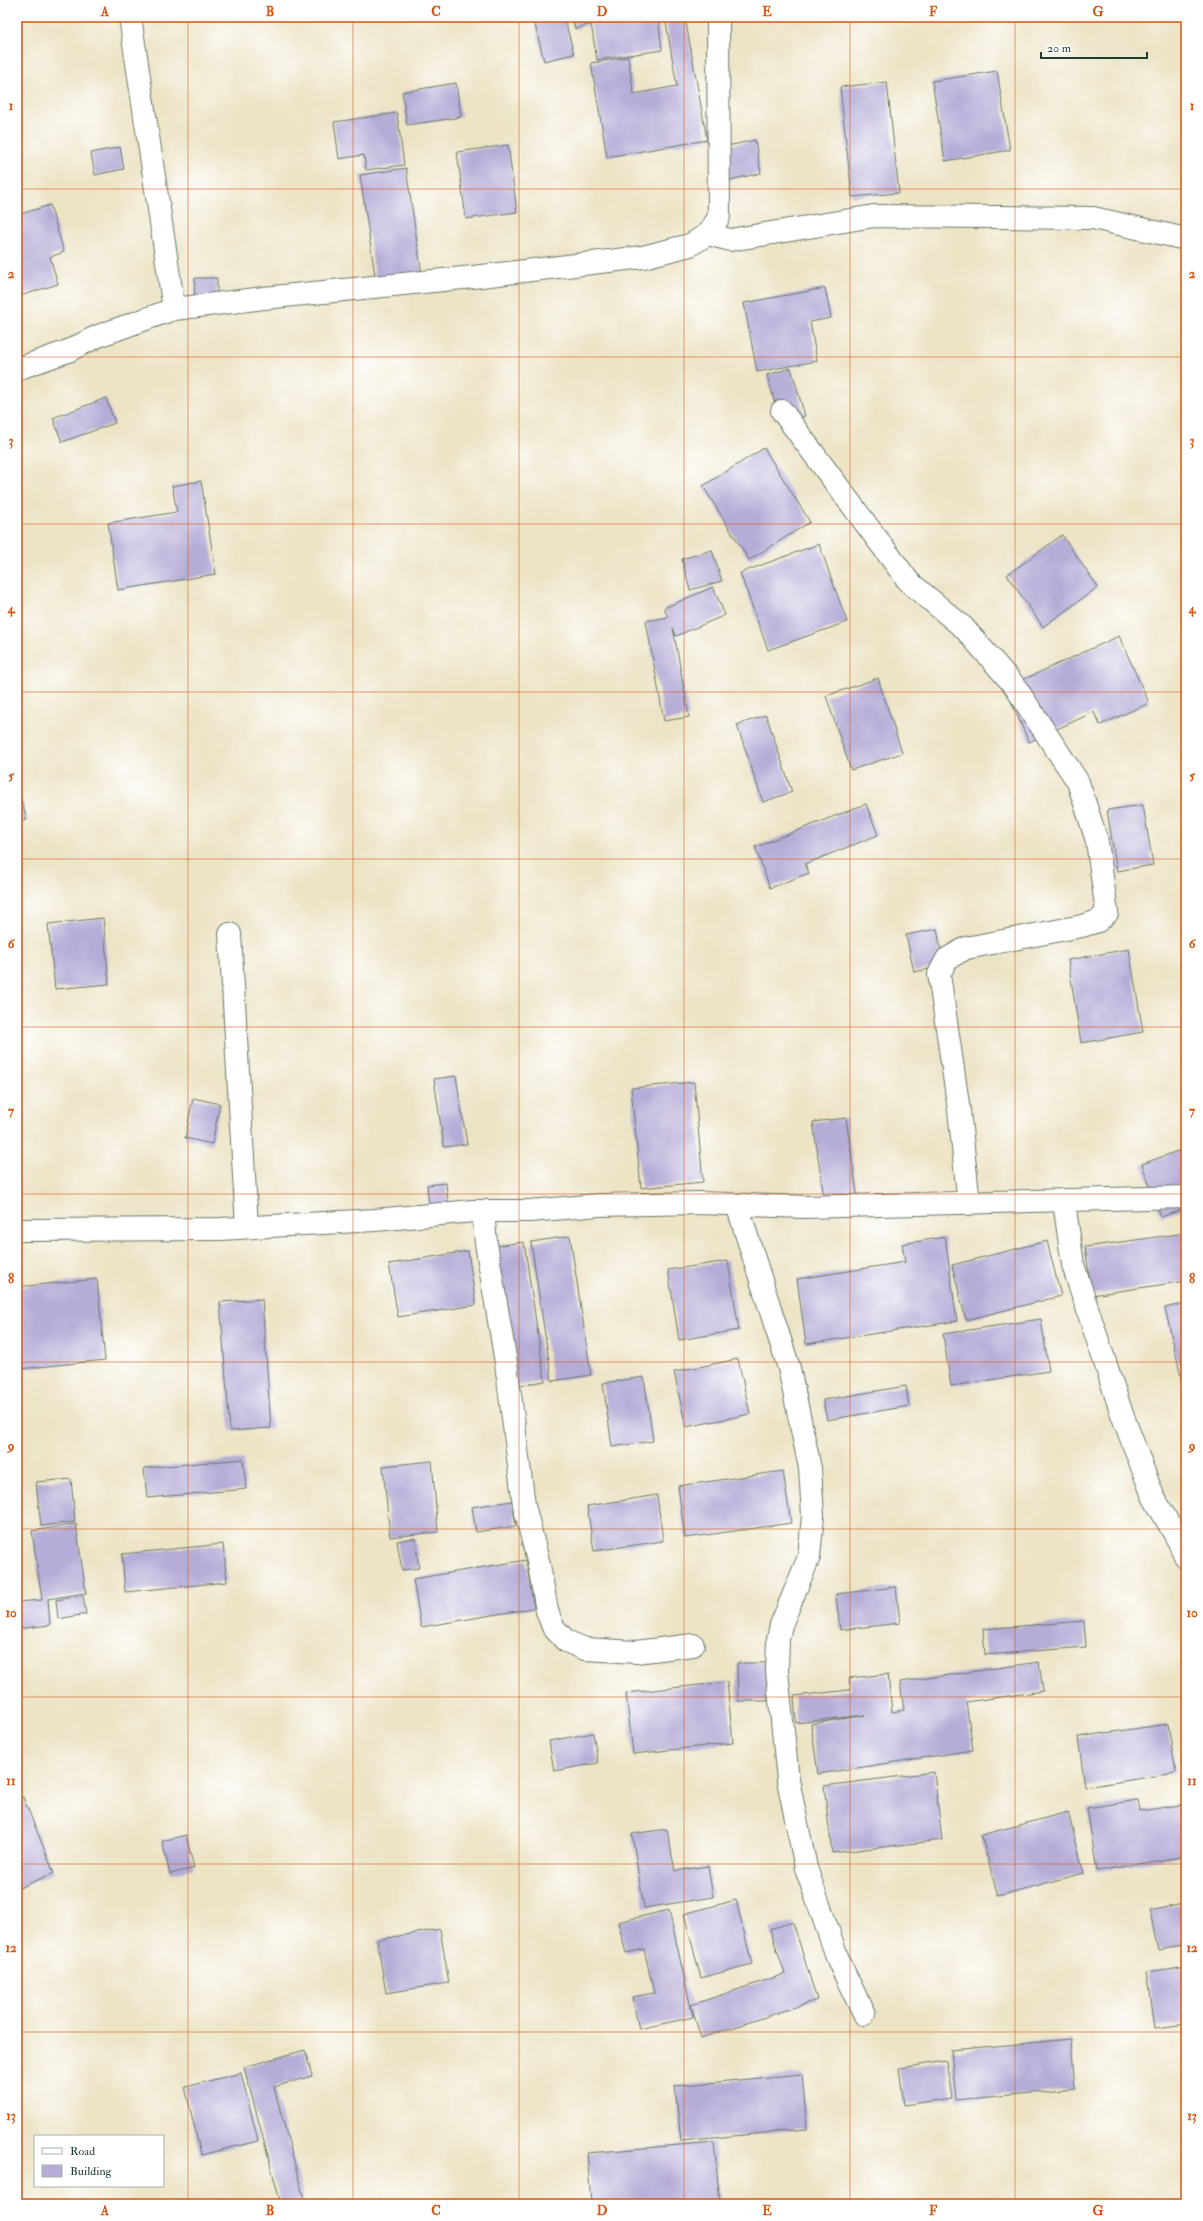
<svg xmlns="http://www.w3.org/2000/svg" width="1203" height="2221" viewBox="0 0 1203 2221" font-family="'IM FELL Double Pica',serif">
<rect width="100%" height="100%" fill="#fff"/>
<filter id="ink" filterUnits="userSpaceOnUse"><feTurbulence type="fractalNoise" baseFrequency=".025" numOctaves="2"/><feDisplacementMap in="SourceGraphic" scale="8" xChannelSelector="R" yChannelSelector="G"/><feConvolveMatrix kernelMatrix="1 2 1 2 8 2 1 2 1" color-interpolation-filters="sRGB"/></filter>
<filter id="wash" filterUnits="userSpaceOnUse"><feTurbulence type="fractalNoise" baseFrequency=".012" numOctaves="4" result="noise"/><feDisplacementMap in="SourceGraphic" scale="16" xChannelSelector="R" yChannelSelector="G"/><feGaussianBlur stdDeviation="0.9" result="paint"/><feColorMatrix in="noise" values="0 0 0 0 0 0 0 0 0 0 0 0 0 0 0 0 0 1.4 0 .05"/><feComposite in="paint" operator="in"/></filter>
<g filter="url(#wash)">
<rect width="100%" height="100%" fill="#ede4c6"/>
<g id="blocks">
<path fill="#b5acd7" d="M533,17H564L574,54L544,61Z
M572,17H604L605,20L623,17H658L662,50L597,60L591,24L575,29Z
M665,17H685L707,140L607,157L591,63L628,57L634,94L677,86Z
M997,71L1010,150L945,161L932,81Z
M887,82L899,193L852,197L840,87Z
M456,83L461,117L407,125L402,92Z
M397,113L404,165L366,170L364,155L339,159L334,122Z
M755,140L761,173L725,181L718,148Z
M508,145L517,212L466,219L457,152Z
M120,147L124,169L95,175L91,153Z
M406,168L422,275L376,282L360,175Z
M50,205L64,252L50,257L58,284L17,297V215Z
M195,278H217V305L194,304Z
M825,288L831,318L810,322L817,361L757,372L744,303Z
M791,368L805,416L780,422L767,375Z
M106,398L115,423L62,442L53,418Z
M764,448L810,522L749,560L703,486Z
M201,481L216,574L118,590L108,523L177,512L172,486Z
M1062,535L1098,587L1043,627L1007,575Z
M819,544L847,622L768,650L740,573Z
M712,550L722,581L690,590L682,559Z
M713,587L725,615L676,636L673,628L689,717L664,721L646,621L668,617L664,608Z
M1119,636L1149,703L1100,725L1094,712L1029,742L1005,688Z
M878,678L902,753L851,770L826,696Z
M766,715L792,792L763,802L737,725Z
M21,799L27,820L17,822V800Z
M866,804L878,835L805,864L809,873L770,888L755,847Z
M1143,805L1153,865L1117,871L1107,810Z
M103,918L109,984L55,989L48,924Z
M937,929L944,966L914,972L906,935Z
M1129,949L1143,1032L1081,1043L1068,960Z
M456,1076L467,1144L444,1147L434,1079Z
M694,1082L703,1182L641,1188L631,1088Z
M193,1098L220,1104L212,1144L185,1138Z
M846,1118L858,1200L825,1205L813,1122Z
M1186,1148V1208L1161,1217L1142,1164Z
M446,1183L449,1213L430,1215L427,1185Z
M1186,1233V1281L1092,1295L1085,1247Z
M570,1236L591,1375L552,1381L531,1242Z
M945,1237L957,1321L806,1344L797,1279L905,1262L902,1244Z
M1047,1241L1061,1296L966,1320L952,1265Z
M524,1242L545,1381L515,1386L494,1246Z
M468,1251L476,1305L398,1317L389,1264Z
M728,1261L739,1330L679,1340L668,1270Z
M97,1279L105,1360L20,1369L17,1338V1287Z
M262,1299L271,1428L230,1431L220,1302Z
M1186,1303V1393H1185L1165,1308Z
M1041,1319L1049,1371L951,1386L943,1334Z
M738,1359L750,1414L686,1427L674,1372Z
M644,1377L653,1441L612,1447L603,1383Z
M906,1386L909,1406L827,1420L823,1400Z
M243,1459L246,1489L147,1498L144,1468Z
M432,1461L438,1532L390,1537L383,1466Z
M783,1471L791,1523L685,1538L678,1486Z
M71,1479L75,1522L41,1526L36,1482Z
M657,1495L663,1541L594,1551L587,1506Z
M512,1501L516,1526L476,1532L472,1507Z
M76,1524L86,1593L48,1599L50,1625L17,1629V1602L42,1600L32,1531Z
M415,1538L419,1568L402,1570L397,1541Z
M223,1544L227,1582L125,1592L122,1554Z
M526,1560L534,1608L421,1627L413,1579Z
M896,1587L900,1623L840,1630L836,1594Z
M83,1596L86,1614L58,1619L56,1600Z
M1084,1621L1086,1647L985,1655L983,1629Z
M1039,1662L1043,1691L966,1702L973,1750L818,1774L811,1724L865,1715L796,1723L794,1696L850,1690L849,1678L888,1674L892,1712L904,1710L900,1682Z
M737,1663H768V1701H738Z
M727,1682L733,1743L633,1754L626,1693Z
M1168,1724L1176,1773L1085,1787L1078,1737Z
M593,1733L598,1763L554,1771L549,1741Z
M934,1772L942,1840L832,1853L824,1786Z
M23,1797L54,1873L17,1889V1799Z
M1138,1800L1140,1811L1186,1804V1856L1097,1871L1087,1808Z
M1068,1812L1084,1873L998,1896L981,1835Z
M667,1829L675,1871L708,1866L713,1897L644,1908L632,1834Z
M186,1835L194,1868L170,1874L162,1841Z
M736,1900L752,1964L701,1978L684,1914Z
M1186,1903V1945L1158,1950L1150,1911Z
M669,1910L693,2017L639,2029L632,1997L654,1993L644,1949L626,1953L618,1922Z
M793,1922L817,2000L701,2038L691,2005L785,1974L770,1929Z
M440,1929L449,1983L386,1993L377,1940Z
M1186,1966V2023L1155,2027L1147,1972Z
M1071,2039L1075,2089L956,2100L951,2050Z
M305,2050L312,2076L274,2087L304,2199L281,2204L244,2067Z
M946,2061L952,2098L904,2105L899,2068Z
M241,2073L258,2141L201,2155L185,2087Z
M802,2074L807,2129L681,2141L675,2086Z
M714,2142L720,2204H591L587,2153Z"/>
</g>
</g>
<g filter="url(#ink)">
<use href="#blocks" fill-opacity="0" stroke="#677767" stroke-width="1"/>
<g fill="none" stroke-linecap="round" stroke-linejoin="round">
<g stroke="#677767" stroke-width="24">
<path id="minor" d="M130,17L174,309
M708,234L730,240L874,216L1093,218L1186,239
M17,369L68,351L98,336L174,309L264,298L473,277L643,257L690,245L708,234L719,217L718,17
M782,411L909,582L964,628L1014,685L1078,782L1097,841L1107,913L1098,921L1082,926L966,948L947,959L939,974L959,1110L969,1204
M230,934L247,1227
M1064,1202L1073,1265L1122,1414L1153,1496L1178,1540L1186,1558
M737,1205L789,1368L810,1468L813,1516L809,1557L781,1625L778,1639L777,1671L788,1780L806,1868L839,1962L864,2014
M483,1211L486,1243L506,1363L524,1505L539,1565L547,1611L553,1627L566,1641L585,1649L636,1652L693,1645
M17,1230L220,1229L375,1220L473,1211H530L599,1205L701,1203L804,1207L1186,1197"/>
</g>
<use href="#minor" stroke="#fff" stroke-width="22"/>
</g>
</g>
<path fill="none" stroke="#d45610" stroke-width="1" stroke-opacity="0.55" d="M188,17V2204M353,17V2204M519,17V2204M684,17V2204M850,17V2204M1015,17V2204M17,189H1186M17,357H1186M17,524H1186M17,692H1186M17,859H1186M17,1027H1186M17,1194H1186M17,1362H1186M17,1529H1186M17,1697H1186M17,1864H1186M17,2032H1186"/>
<rect width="1203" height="2221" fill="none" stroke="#fff" stroke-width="44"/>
<rect x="34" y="2135" width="130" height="52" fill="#ffffff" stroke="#a5b1ae"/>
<rect x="42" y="2148" width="20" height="6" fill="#ffffff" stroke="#a5b1ae"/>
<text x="70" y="2155" font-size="12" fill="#1f3d34">Road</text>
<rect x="42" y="2165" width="20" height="12" fill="#b5acd7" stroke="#a5b1ae"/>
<text x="70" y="2175" font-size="12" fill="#1f3d34">Building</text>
<path d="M1041 52v6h106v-6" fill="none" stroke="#1f3d34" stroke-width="2"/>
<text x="1047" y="52" font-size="12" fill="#1f3d34" stroke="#ffffff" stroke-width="3" paint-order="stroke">20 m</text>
<rect x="22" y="22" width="1159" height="2177" fill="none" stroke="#d45610" stroke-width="1.5"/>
<g font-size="13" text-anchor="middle" font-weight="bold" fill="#d45610">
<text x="105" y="16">A</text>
<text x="270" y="16">B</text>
<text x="436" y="16">C</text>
<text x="602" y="16">D</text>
<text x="767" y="16">E</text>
<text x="933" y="16">F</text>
<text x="1098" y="16">G</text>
<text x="11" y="110">1</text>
<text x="1192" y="110">1</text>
<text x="11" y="278">2</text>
<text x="1192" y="278">2</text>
<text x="11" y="445">3</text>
<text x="1192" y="445">3</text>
<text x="11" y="613">4</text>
<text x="1192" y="613">4</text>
<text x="11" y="780">5</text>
<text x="1192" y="780">5</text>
<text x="11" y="948">6</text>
<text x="1192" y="948">6</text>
<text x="11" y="1115">7</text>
<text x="1192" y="1115">7</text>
<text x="11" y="1283">8</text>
<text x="1192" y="1283">8</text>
<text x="11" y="1450">9</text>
<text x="1192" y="1450">9</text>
<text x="11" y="1617">10</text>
<text x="1192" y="1617">10</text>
<text x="11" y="1785">11</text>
<text x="1192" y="1785">11</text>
<text x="11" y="1952">12</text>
<text x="1192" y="1952">12</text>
<text x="11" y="2120">13</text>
<text x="1192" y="2120">13</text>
<text x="105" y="2215">A</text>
<text x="270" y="2215">B</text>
<text x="436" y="2215">C</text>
<text x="602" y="2215">D</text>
<text x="767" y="2215">E</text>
<text x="933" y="2215">F</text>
<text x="1098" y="2215">G</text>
</g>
</svg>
